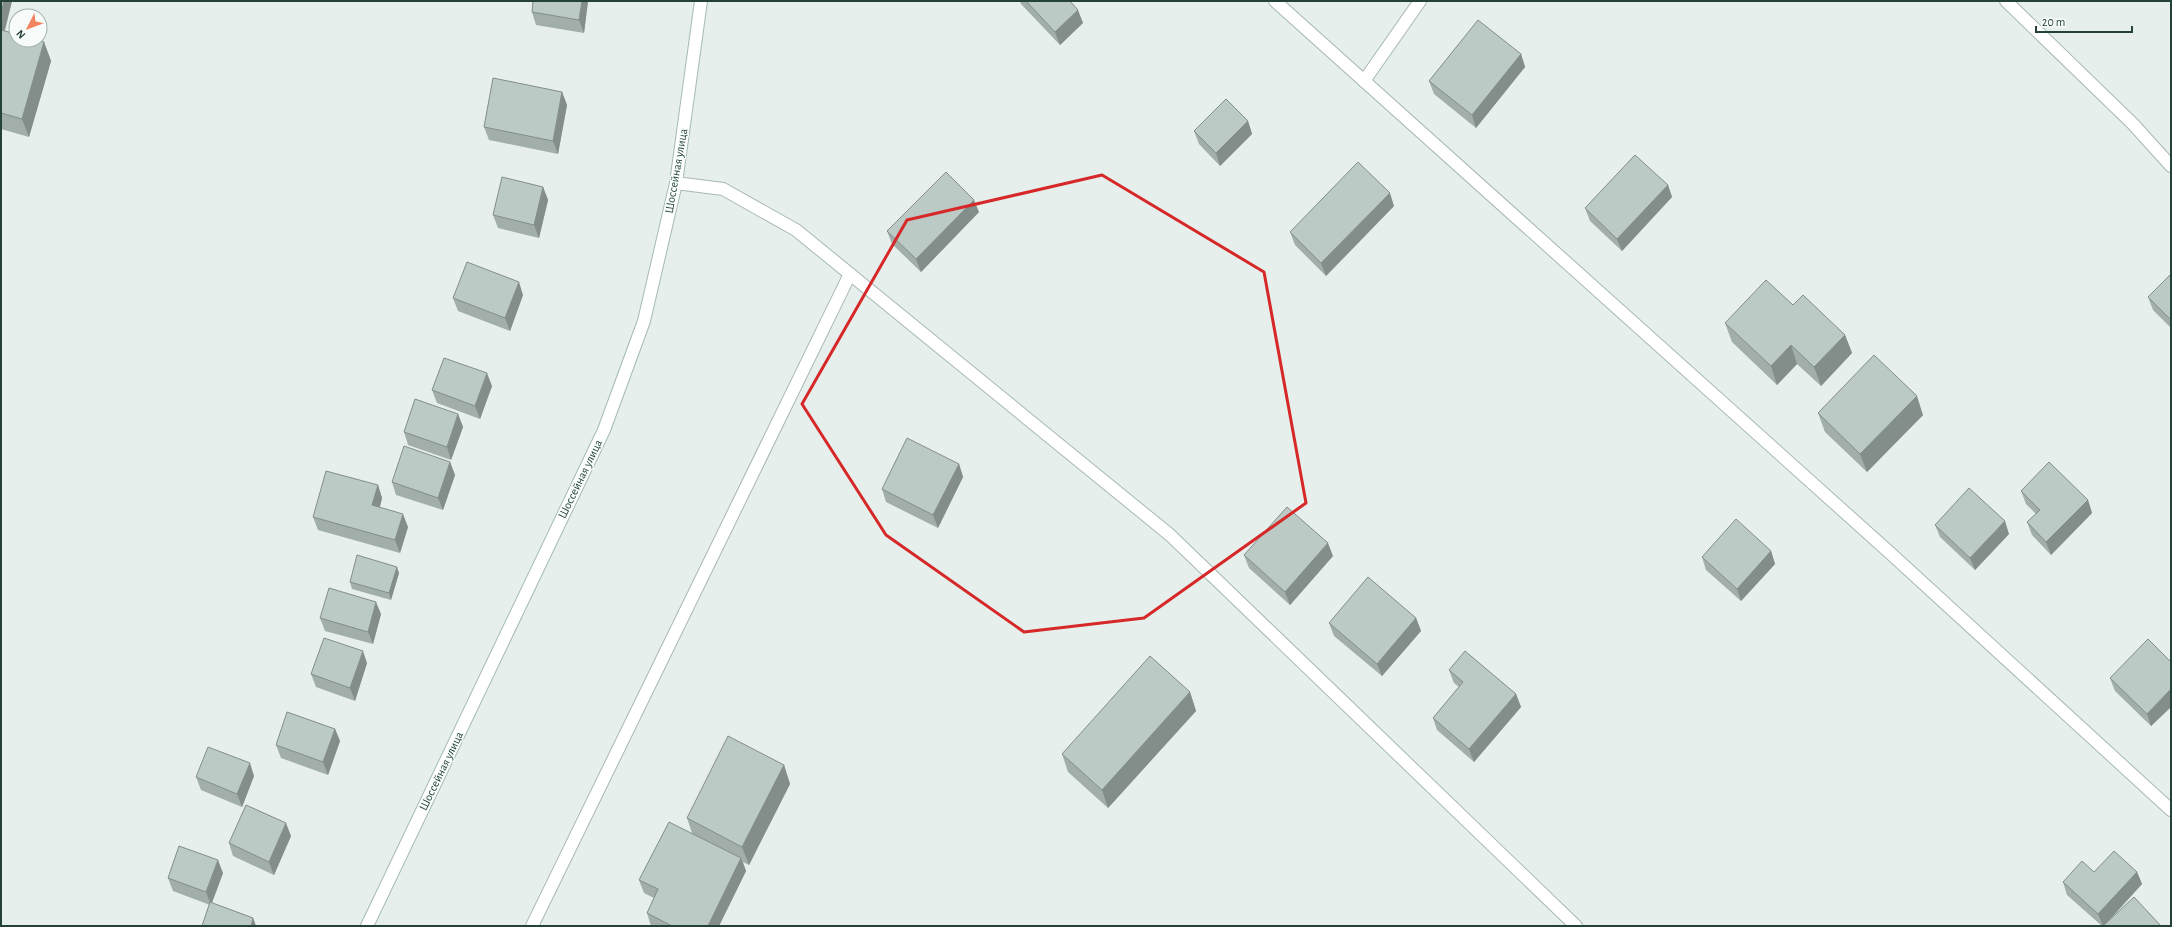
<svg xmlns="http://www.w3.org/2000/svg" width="2172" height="927" viewBox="0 0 2172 927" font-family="'Alegreya Sans',sans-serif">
<rect width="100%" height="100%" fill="#e6efeb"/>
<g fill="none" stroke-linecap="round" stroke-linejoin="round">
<g stroke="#a8b8b2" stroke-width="14">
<path id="service" d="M1364,81L1420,1
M532,926L850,274"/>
</g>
<g stroke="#a8b8b2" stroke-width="14">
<path id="minor" d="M1275,1L1889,552L2171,810
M2006,1L2133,124L2171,166
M676,183L723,189L796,230L1170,535L1576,926"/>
</g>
<g stroke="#a4bbb3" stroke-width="14">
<path id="secondary" d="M367,926L604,430L644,321L676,183L701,1"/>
</g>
<use href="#service" stroke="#fff" stroke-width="12"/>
<use href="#minor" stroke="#fff" stroke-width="12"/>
<use href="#secondary" stroke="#fff" stroke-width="12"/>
</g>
<path fill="#a1aea9" d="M1,1H12L5,31L44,42L51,61L29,137L1,129Z
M588,1L584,33L536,25L532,12Z
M1020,1H1070L1083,23L1060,45L1021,4Z
M1521,54L1525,67L1476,128L1434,94L1429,81Z
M562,92L567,105L558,154L489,140L484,127Z
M1248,121L1252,134L1220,166L1199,144L1194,131Z
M1668,185L1672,197L1622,251L1590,221L1585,208Z
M543,187L548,200L539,238L498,228L493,215Z
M1394,206L1326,276L1295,245L1290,232Z
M979,212L921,272L892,244L887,231Z
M2171,274V328L2153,310L2148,297Z
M523,295L510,331L458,311L453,298Z
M1793,305L1845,335L1852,353L1821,386L1797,364L1777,385L1732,342L1725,323Z
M492,386L480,419L437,403L432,390Z
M1818,413L1923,415L1867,472L1825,432Z
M458,414L463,427L451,460L408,445L404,432Z
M450,462L455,475L443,510L396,495L392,482Z
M959,464L963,477L938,528L886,502L882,489Z
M378,485L382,498L380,507L408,527L400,553L318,530L313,517Z
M2021,491L2088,500L2092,513L2051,555L2032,535L2027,522L2036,514L2026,504Z
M1935,525L2009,534L1975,570L1940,537Z
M1771,551L1775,564L1741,601L1706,570L1702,557Z
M1244,555L1333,556L1290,605L1249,568Z
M399,573L391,600L352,589L350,582Z
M381,614L373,644L325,631L320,618Z
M1416,618L1421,631L1382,676L1334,636L1329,623Z
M2171,662V707L2151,726L2115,691L2110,678Z
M367,663L355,701L316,687L311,674Z
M1449,670L1516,694L1521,707L1474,762L1437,730L1433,718L1459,687L1454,683Z
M1190,692L1196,711L1108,808L1068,772L1062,754Z
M335,729L340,741L328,775L281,758L276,745Z
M784,765L790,784L749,865L743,862L746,871L719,926H651L647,913L654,898L644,893L639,880L692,833L687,818Z
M254,776L242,807L201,790L196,777Z
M291,836L274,875L233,856L229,843Z
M2094,872H2137L2142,884L2110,919L2161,926H2102L2067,895L2063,882Z
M223,873L212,903L253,918L256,926H202L210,905L173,891L168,878Z"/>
<path fill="#838d89" d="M4,1H12L3,36L1,31V14Z
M582,1H588L584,33L579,20Z
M1078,10L1083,23L1060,45L1055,32Z
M44,42L51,61L29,137L22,119Z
M1521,54L1525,67L1476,128L1472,115Z
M562,92L567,105L558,154L553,141Z
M1248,121L1252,134L1220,166L1216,153Z
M1668,185L1672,197L1622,251L1617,239Z
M543,187L548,200L539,238L534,225Z
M1390,193L1394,206L1326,276L1321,263Z
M974,200L979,212L921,272L916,259Z
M519,282L523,295L510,331L505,318Z
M1845,335L1852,353L1821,386L1814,367Z
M1791,345L1797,364L1777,385L1771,366Z
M487,373L492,386L480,419L475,406Z
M1917,396L1923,415L1867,472L1860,454Z
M458,414L463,427L451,460L447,447Z
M450,462L455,475L443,510L438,498Z
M959,464L963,477L938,528L933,515Z
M378,485L382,498L377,518L372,505Z
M2088,500L2092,513L2051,555L2046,542Z
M403,514L408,527L400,553L395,540Z
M2005,521L2009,534L1975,570L1970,558Z
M1328,543L1333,556L1290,605L1285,592Z
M1771,551L1775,564L1741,601L1737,589Z
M397,567L399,573L391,600L389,593Z
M376,602L381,614L373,644L368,632Z
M1416,618L1421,631L1382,676L1377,664Z
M363,651L367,663L355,701L350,688Z
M2171,689V707L2151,726L2147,714Z
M1190,692L1196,711L1108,808L1102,790Z
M1516,694L1521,707L1474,762L1469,749Z
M335,729L340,741L328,775L323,762Z
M250,763L254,776L242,807L237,794Z
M784,765L790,784L749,865L742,847Z
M286,823L291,836L274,875L269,862Z
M741,858L746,871L719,926H708Z
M218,860L223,873L211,905L206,892Z
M2137,872L2142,884L2104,926H2103L2098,914Z
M253,918L256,926H251Z"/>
<path fill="#bbcac4" stroke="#838d89" d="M1,1H4L1,14Z
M533,1H582L579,20L532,12Z
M1026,1H1070L1078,10L1055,32Z
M1478,20L1521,54L1472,115L1429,81Z
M1,30L16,34V40H37L44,42L22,119L1,113Z
M493,78L562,92L553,141L484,127Z
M1226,99L1248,121L1216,153L1194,131Z
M1635,155L1668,185L1617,239L1585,208Z
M1358,162L1390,193L1321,263L1290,232Z
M946,172L974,200L916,259L887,231Z
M502,177L543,187L534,225L493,215Z
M467,262L519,282L505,318L453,298Z
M2171,274V320L2148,297Z
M1766,280L1793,305L1803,295L1845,335L1814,367L1791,345L1771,366L1725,323Z
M1874,355L1917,396L1860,454L1818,413Z
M444,358L487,373L475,406L432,390Z
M415,399L458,414L447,447L404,432Z
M907,438L959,464L933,515L882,489Z
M404,446L450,462L438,498L392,482Z
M2049,462L2088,500L2046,542L2027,522L2040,510L2021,491Z
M326,471L378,485L372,505L403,514L395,540L313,517Z
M1969,488L2005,521L1970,558L1935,525Z
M1287,507L1328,543L1285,592L1244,555Z
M1736,519L1771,551L1737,589L1702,557Z
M357,555L397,567L389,593L350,582Z
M1368,577L1416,618L1377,664L1329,623Z
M329,588L376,602L368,632L320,618Z
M324,638L363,651L350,688L311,674Z
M2148,639L2171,662V689L2147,714L2110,678Z
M1465,651L1516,694L1469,749L1433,718L1463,682L1449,670Z
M1150,656L1190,692L1102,790L1062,754Z
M287,712L335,729L323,762L276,745Z
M728,736L784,765L742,847L687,818Z
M208,747L250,763L237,794L196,777Z
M246,805L286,823L269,862L229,843Z
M669,822L741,858L708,926H672L647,913L658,889L639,880Z
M179,846L218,860L206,892L168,878Z
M2114,851L2137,872L2098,914L2063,882L2082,861L2094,872Z
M2134,897L2161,926H2103Z
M210,902L253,918L251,926H202Z"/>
<path fill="none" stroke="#d62828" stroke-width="3" stroke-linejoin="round" d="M1102,175L1264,272L1306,503L1144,618L1024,632L886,535L802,404L907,220Z"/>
<g text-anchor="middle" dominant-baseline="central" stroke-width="3" stroke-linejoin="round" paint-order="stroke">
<g font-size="12" fill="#24423a" stroke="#f7fbf9">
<text transform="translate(676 171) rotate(-80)">Шоссейная улица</text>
<text transform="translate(580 479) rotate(-64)">Шоссейная улица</text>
<text transform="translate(441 771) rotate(-64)">Шоссейная улица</text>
</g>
</g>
<rect width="2172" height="927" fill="none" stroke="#24423a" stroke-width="4"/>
<g transform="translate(28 28) rotate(228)"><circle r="19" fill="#f7fbf9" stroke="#a3b1ad"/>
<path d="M0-3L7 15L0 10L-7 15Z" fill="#f4845f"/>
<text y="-6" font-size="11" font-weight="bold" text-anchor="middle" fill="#24423a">N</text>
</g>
<path d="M2036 26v6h96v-6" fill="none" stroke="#24423a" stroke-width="2"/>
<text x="2042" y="26" font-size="12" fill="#24423a" stroke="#f7fbf9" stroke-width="3" paint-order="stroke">20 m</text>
</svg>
